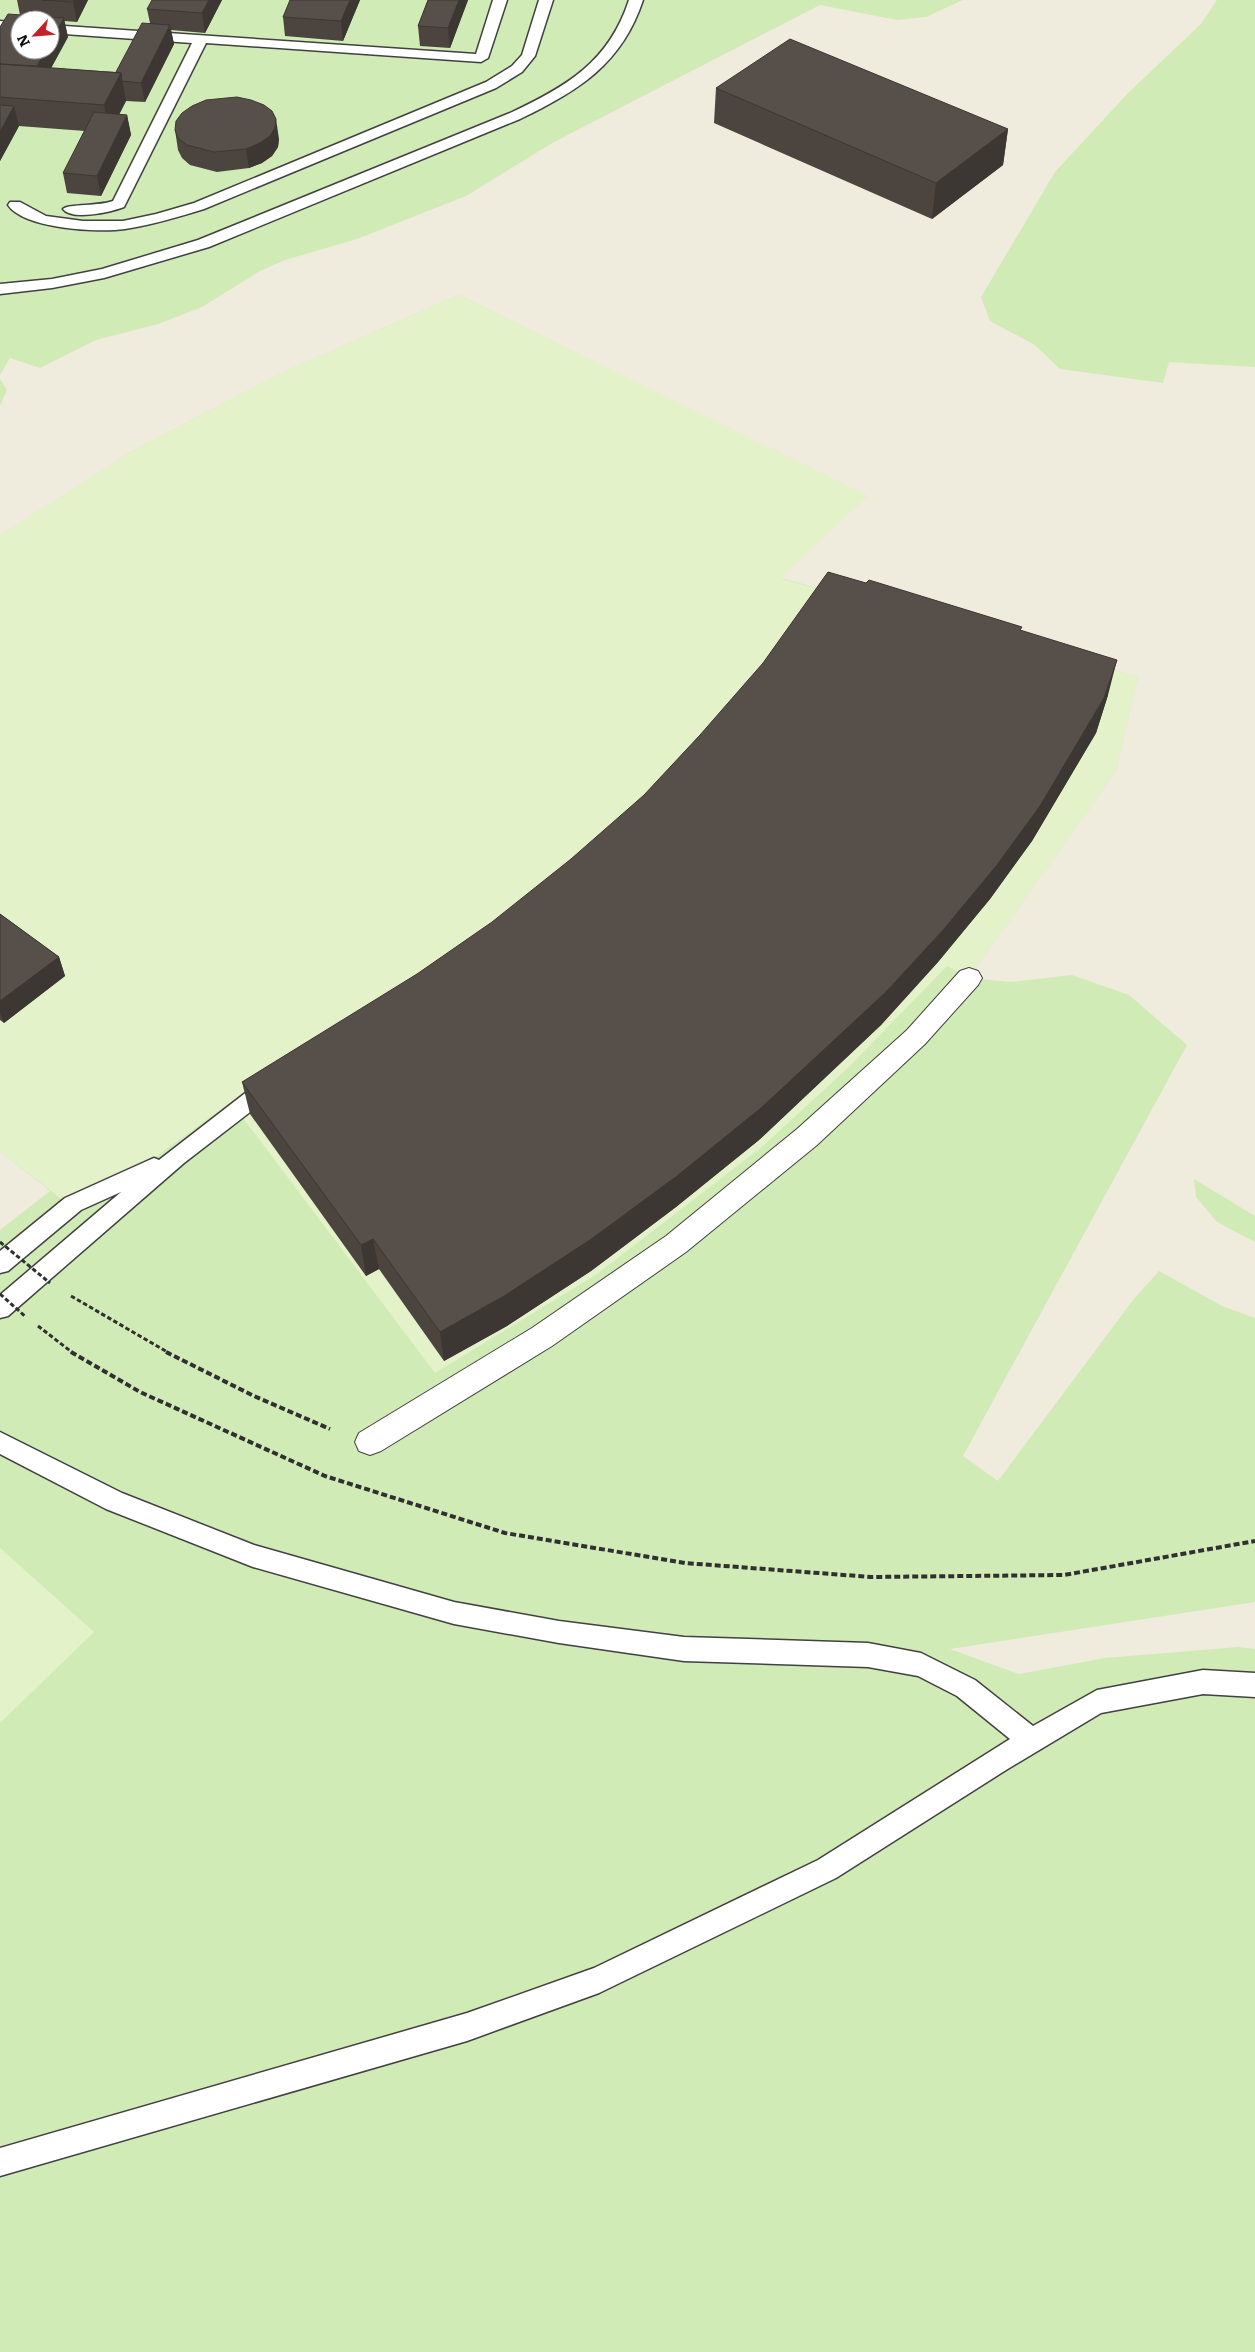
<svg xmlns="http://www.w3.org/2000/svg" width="1255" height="2352" viewBox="0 0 1255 2352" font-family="Literata,serif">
<rect width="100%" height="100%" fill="#fffcee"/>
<path fill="#d1ebb6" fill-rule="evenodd" d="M0,0H1255V2352H0ZM20,20H50V50H20Z"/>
<path fill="#e3f2c8" d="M459,295L869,496L782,579L1138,677L1116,771L969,978L947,966L850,1066L763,1146L597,1274L435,1373L231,1102L79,1213L0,1151V536L134,450L288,370Z
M0,1548L94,1632L0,1723Z"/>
<path fill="#efebdd" d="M963,0H1217L1201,24L1128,93L1055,172L981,297L990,321L1035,345L1060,369L1163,383L1169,362L1255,367V1216L1194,1179L1196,1197L1217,1222L1255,1242V1318L1222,1306L1159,1271L1133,1300L998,1481L963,1456L1187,1045L1129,995L1072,975L1012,982L969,978L1116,771L1138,677L781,578L868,496L459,295L288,370L134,450L0,536V406L7,390L0,379V375L10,358L40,368L96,340L158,324L202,307L260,271L285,260L357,239L466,196L554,142L820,5L897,20L926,17Z
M0,1151L50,1191L0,1230Z
M1255,1602V1649L1239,1647L1105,1658L1019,1674L950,1649Z"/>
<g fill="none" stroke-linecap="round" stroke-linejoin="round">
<g stroke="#414141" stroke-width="3">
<path id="lane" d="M493,0H507L488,58L481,62L206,43L124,207C111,212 72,221 63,209C67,204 101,206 113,201L192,43L50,33V25L476,54Z
M539,0H553L535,56L522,72L496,88L204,209C178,217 152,225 125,229C99,233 24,229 8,205L10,202H20L46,216L83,221H123L156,214L194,203L486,82L512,66L522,55Z
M629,0H643C622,64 578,91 520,119L209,247L104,278L52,288L0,294V284L52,279L102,269L198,240L510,113C566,87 609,62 629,0Z
M0,21L20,23V31L0,29Z
M269,1078L276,1080L279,1086L276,1092L184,1163L8,1316L0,1318V1295L121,1192L81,1210L8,1271L0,1273V1251L65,1198L147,1161L154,1158L159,1160L262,1080Z
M0,1432L122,1493L254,1545L454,1602L559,1621L684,1637L868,1643L921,1653L975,1680L1033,1726L1097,1690L1203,1670L1255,1673V1697L1203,1694L1101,1713L1006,1770L836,1878L599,1993L467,2041L0,2176V2148L467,2013L594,1968L818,1860L1010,1739L957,1696L918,1676L868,1667L684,1661L559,1643L454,1624L253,1567L106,1509L0,1454Z"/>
</g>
<g stroke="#414141" stroke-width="2">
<path id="street" d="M969,968L978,971L982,978L978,985L925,1044L817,1145L686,1252L552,1346L381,1451L370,1455L359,1451L355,1442L359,1433L532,1328L666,1236L797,1129L907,1030L960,971Z"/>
</g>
<path stroke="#303030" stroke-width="3" stroke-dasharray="4.5 2.5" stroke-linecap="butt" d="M71,1296L169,1353
M38,1326L73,1353"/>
<path stroke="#303030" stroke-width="4" stroke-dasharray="6 3" stroke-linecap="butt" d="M71,1352L140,1392L325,1476L505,1533L685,1563L871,1577L1064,1575L1255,1541
M166,1352L254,1396L330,1429"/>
<use href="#lane" fill="#fff" fill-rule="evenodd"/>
<use href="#street" fill="#fff" fill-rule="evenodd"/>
<path stroke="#303030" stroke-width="3" stroke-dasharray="4.5 2.5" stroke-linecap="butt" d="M0,1242L50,1283
M0,1294L26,1317"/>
</g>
<path fill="#4b443f" d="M17,0H88L77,22L64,21L68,37L51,68L116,72L150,23L147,9L222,0L205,33L171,30L174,44L145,102L126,101L119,114L127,115L131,135L101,196L67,193L63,173L85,131L19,126L0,161V27L20,15Z
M360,0L343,41L285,36L283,17Z
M428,0H468L450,48L420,46L418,26Z
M716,88L1008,129L1003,165L932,219L714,123Z
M175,130L279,139L278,147L272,156L262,163L249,168L217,172L190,165L182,158L178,150Z
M1021,630L1108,695L1096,733L1032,841L990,899L938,962L881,1025L759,1140L676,1207L591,1271L507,1326L444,1361L379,1269L366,1276L250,1114L242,1082Z
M0,914L59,957L65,976L4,1023L0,1020Z"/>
<path fill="#3d3733" d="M74,0H88L77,22L73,2Z
M209,0H222L205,33L202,13Z
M350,0H360L343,41L341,21Z
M459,0H468L450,48L448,28Z
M64,18L68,37L37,94L32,74L46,50H50V43Z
M170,25L174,44L145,102L141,83Z
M121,73L126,101L110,133L104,105Z
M14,106L19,126L0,161V132Z
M127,115L131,135L101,196L97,176Z
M276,119L279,139L278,147L272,156L262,163L249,168L246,149Z
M1008,129L1003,165L932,219L936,183Z
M1117,660L1108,695L1096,733L1032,841L990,899L938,962L881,1025L759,1140L676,1207L591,1271L507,1326L444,1361L440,1332Z
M59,957L65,976L4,1023L0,1013V1001Z
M373,1239L379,1269L366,1276L361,1245Z"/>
<path fill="#574f49" stroke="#3d3733" d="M42,0H74L73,2Z
M152,0H209L202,13L147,9Z
M290,0H350L341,21L283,17Z
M428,0H459L448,28L418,26Z
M8,14L64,18L50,43V20H20V50H46L37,66L0,64V27Z
M142,23L170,25L141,83L122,81L121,73L116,72Z
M790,39L1008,129L936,183L716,88Z
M0,64L121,73L104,105L0,97Z
M237,97L251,100L264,105L272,111L276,119L275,128L270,136L260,143L246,149L214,152L187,145L178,138L175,130L176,121L182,113L192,106L206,100Z
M0,105L14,106L0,132Z
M94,112L127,115L97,176L63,173Z
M828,572L866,583L869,580L1022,627L1020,630L1117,660L1104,698L1040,806L997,865L944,929L886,992L761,1108L677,1176L590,1240L504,1296L440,1332L373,1239L361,1245L242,1082L417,974L492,922L571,859L644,795L700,735L763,663Z
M0,914L59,957L0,1001Z"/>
<g transform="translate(35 35) rotate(244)"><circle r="24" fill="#ffffff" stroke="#9f9f9f"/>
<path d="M0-4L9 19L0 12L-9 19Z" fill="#c42026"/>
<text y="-8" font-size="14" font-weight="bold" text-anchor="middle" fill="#0e0e0e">N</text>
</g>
</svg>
